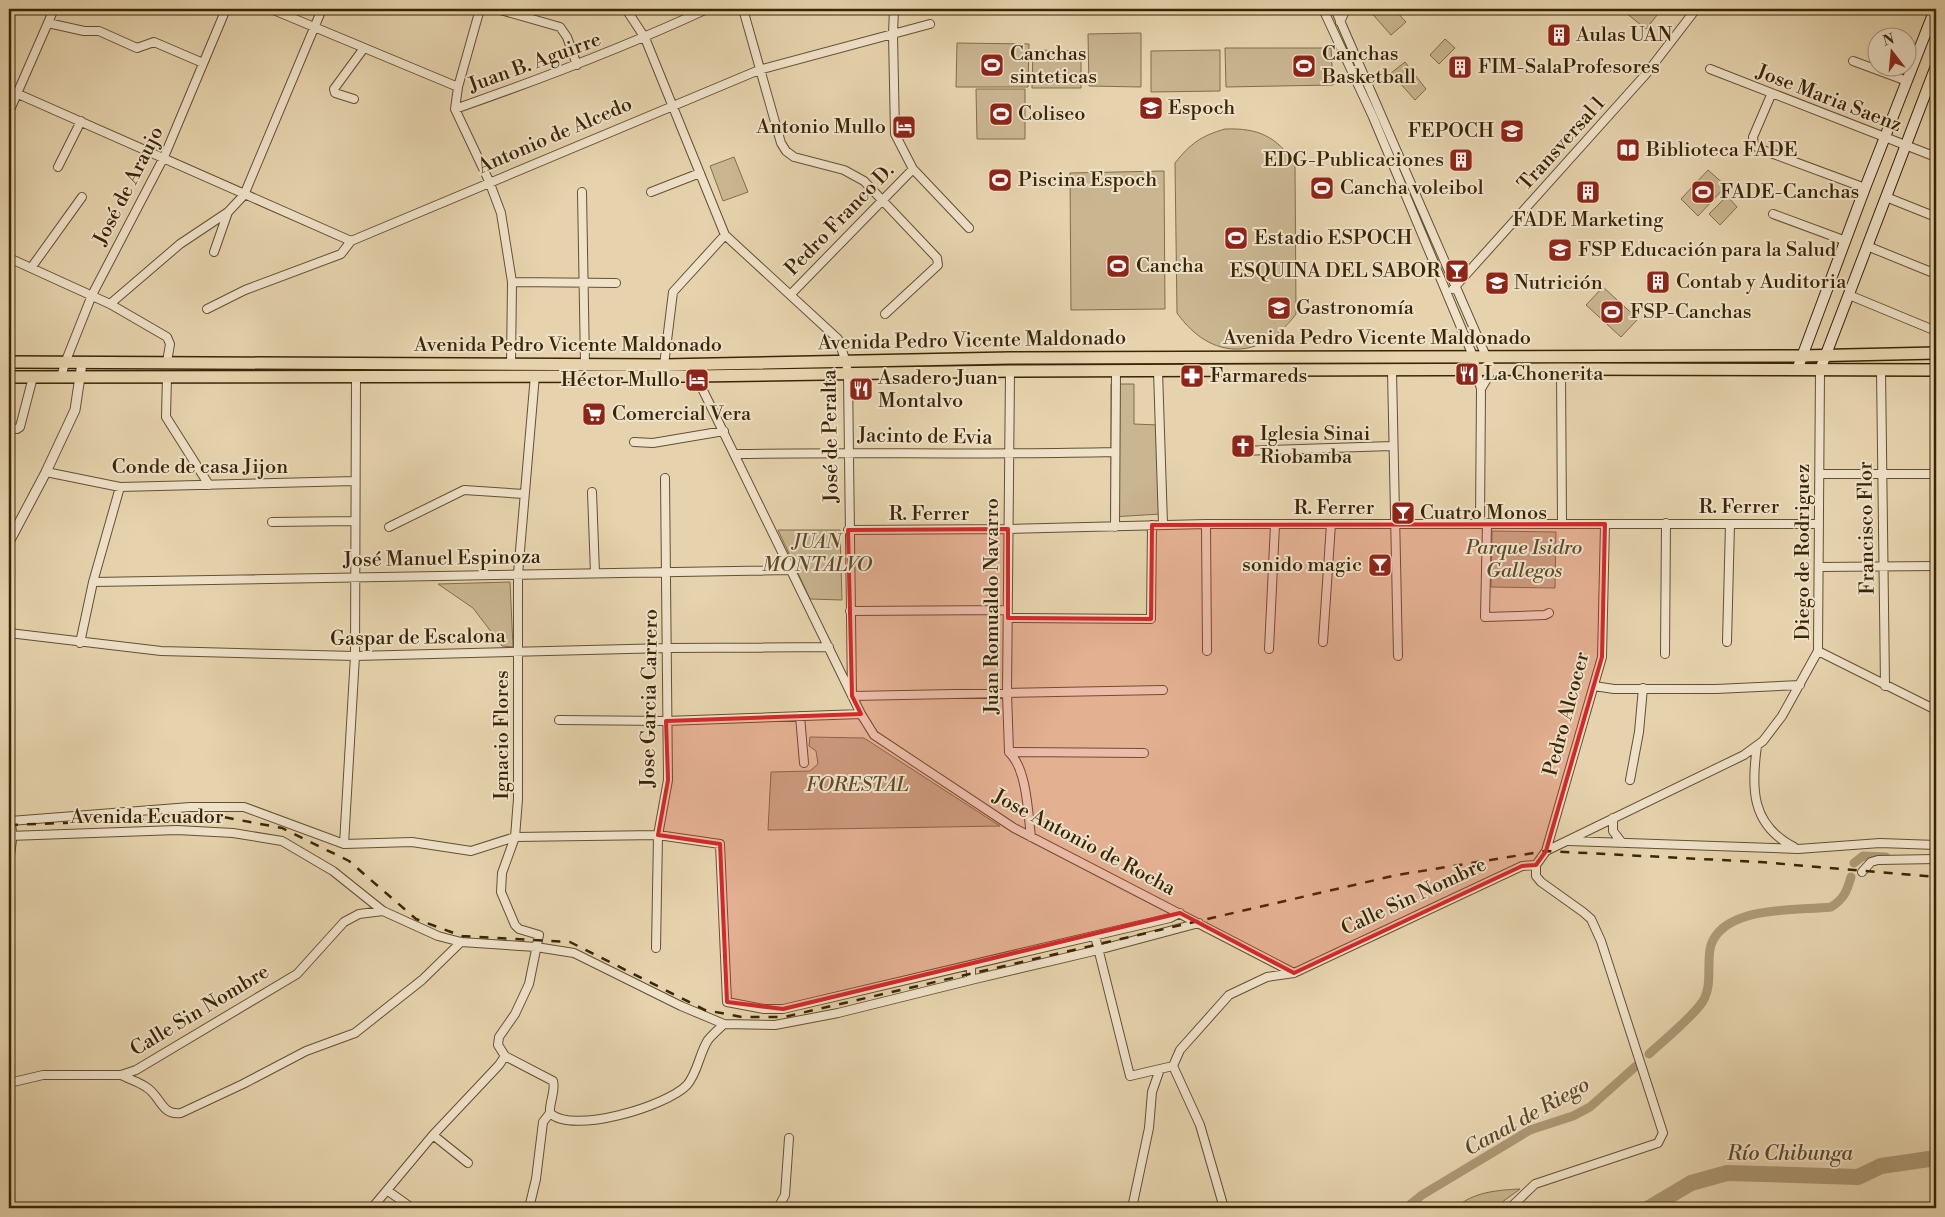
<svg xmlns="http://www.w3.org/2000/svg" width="1945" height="1217" viewBox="0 0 1945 1217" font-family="'Libre Bodoni',serif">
<rect width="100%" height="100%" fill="#e6d3ad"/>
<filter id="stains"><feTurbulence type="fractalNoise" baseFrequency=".004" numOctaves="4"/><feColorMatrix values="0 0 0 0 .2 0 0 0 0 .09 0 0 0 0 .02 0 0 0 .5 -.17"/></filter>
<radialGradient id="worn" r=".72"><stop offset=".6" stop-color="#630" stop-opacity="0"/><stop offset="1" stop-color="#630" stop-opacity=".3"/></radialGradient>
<path fill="#c9b590" stroke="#826d4a" d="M1368,9H1394L1406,22L1391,35Z
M1621,9H1662L1646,29Z
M1141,33V87L1089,86L1088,34Z
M1445,39L1455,48L1439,64L1430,55Z
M957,43L1029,44L1028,87H956Z
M1225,48H1331L1333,85L1226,87Z
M1033,50L1081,51V88H1032Z
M1220,50V91L1151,92V51Z
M1405,62L1426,89L1415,100L1391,73Z
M976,89H1025V139H977Z
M1225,129C1259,128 1275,136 1295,163L1296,314C1261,361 1211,361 1177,313L1175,163C1191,143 1201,136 1225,129Z
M734,157L748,192L723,201L710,166Z
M1708,170L1726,186L1698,216L1681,199Z
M1164,171L1165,309L1071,310L1070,173Z
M1727,196L1737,207L1720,225L1709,214Z
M1603,287L1638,319L1621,337L1586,305Z
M1111,384H1134V424L1159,425L1161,514L1111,517Z
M778,530H840L842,600L810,599Z
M1492,531L1556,532L1555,588L1491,587Z
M510,582L513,647L502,646L473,608L438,584Z
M810,737L864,738L1000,826L768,830L771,772L810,771L818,764L816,751L809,746Z
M1520,1189L1494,1208H1456C1472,1192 1498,1190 1520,1189Z"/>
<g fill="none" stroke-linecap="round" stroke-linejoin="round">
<path stroke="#ac9874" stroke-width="9" d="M1854,863L1863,856L1886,857
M1649,1054C1664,1040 1693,1017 1703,1001C1713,985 1706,961 1711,945C1725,905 1796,911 1831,907C1844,899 1847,891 1851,877
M1406,1208L1422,1195L1530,1130L1573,1116L1590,1107L1636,1066"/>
<path stroke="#ac9874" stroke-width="16" d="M1649,1208L1691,1183L1727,1173L1858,1177L1881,1166L1936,1158"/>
<g stroke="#65502f" stroke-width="10">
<path id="minor" d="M271,9L458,87
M480,9L458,87L455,109L489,181L501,213L512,282L511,364
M497,9L560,27L567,37L577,65
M626,9L645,38L725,235L838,339L846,362L848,375L852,696L1163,690
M743,9L781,143L786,151L794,157L844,170L864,181L937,258L938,265L885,314
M894,9L893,34L895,134L913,169L969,228
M1323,9L1373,117L1473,356L1481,389L1480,524
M1335,9L1492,370L1481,389
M1340,22L1346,9
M48,23L84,31H99L137,48L154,42L203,63
M1853,61L1907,81
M1710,69L1936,157
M9,90L351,241
M1771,95L1753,137L1754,145L1760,149L1865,188
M354,99L335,93L334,89L364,48
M455,109C541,79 625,47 707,9
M9,112L54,9
M58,167L81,121
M582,192L585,364
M651,192L700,173
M1886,197L1936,217
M1773,214L1846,241
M1867,246L1936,274
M214,252L228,212
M9,258L110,304
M31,268L82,197
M512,282L616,283
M1453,289L1646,74L1696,9
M791,294L913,169
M1849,295L1936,331
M207,309L245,290L341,254L351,241L759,70L930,24
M167,362L170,344L167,337L110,304L180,244L228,212L244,195L322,9
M664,365L673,292L725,235
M1561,369L1562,523
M1881,370L1885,686
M1010,371L1007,693L1009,752C1027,769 1028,813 1031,837
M1158,371L1163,524
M1392,371L1398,656
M535,375L518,574V799L515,837L502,873L501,892L515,925L519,929L539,935L529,984L515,1014L499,1037L498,1045L505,1056L553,1081C556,1090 549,1103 550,1113C572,1135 667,1106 687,1085C698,1072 699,1054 708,1040C713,1034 719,1029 724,1024
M167,376L166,417L209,485
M696,376L861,714L874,735L1014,828L1294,973
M61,377L65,363L92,295L164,157L226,9
M9,428L17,429L20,427L33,377
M634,442L653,443L724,431
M1239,451L1392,446
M735,454C862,452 988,455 1114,452
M46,472L120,487L355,481
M1820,474H1936
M592,492L595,573
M272,522L355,521
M1206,524L1207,651
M1487,524L1485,617L1545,615L1549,613
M389,527L464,490L524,494
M1115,527L1116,371
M848,530L1008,529L1206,524H1819
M1819,567L1936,566
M93,582L792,570
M850,611L1008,610
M1008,618L1151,619L1152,525
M9,633L161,651L355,656L668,648L829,647
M1323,642L1331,524
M1727,642L1730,524
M80,643L93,582L120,487
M1269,649L1275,525
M1818,651L1936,710
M1665,654L1666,523
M1594,686L1614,689H1716L1800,685
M800,716L804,763
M559,720L666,721L861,714
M1757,746C1751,788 1751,825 1794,847
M1009,752L1144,753
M1630,780L1639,732L1643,688
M1613,818V831L1622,843
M10,821L190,807H244L344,844L412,842L471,851L515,837L658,835L720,844L727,1002L764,1009H783L1170,918L1180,913
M9,836L177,830L233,833L282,841L333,871L383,911L438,936L461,942L536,947L574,953L681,1006L724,1024L775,1025L838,1013L971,980V965
M1569,841L1798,849L1880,843L1936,845
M344,844L355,656L356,376
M1546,851L1744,755L1763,741L1782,716L1818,651L1820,370
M1862,872L1871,862L1878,860L1936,859
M1095,936L1130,1076L1160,1069
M656,948L658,835L668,780L665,478
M971,980L1098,950L1199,923
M121,1075C129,1079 139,1082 146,1087C161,1096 161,1116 181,1113L243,1084L306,1051L355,1033L422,980L461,942
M9,1083L43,1075H121L136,1070L297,974L344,922L359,914L383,911
M433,1135L468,1163
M388,1191L412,1208
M372,1208L433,1135L499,1065L505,1056
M529,1208L536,1179L543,1122L550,1113
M778,1208L785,1195L789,1138
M1132,1208L1149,1128L1152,1092L1160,1069L1173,1066
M1224,1208L1200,1125L1173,1066L1180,1050L1229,995L1267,977L1294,973L1522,866L1536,865L1546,851L1602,657L1605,524
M1510,1208L1535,1184L1658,1143L1663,1133L1601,941L1591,919L1583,912L1541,882L1536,876V865"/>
</g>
<g stroke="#65502f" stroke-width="11">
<path id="tertiary" d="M9,542L46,472L75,410L82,363
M9,812L12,836L9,859"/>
</g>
<g stroke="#3a2505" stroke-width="12">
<path id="secondary" d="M1797,370L1865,188L1935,9
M1820,370L1936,66"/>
</g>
<g stroke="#3a2505" stroke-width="14">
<path id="primary" d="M9,362L664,365L1010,358L1802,356L1936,353
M9,377L696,376L1010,371L1561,369L1936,370"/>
</g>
<use href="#minor" stroke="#efe2ca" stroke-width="8"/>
<use href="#tertiary" stroke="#efe2ca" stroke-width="9"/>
<use href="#secondary" stroke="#efe2ca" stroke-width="10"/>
<use href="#primary" stroke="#e6d3ad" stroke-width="11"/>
<path stroke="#3a2505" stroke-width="2.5" stroke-dasharray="9 9" stroke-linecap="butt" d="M9,825L223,817L282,828L349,861L416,919L462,936L570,942L705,1010L742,1017H784L1397,875L1546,851L1760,862L1936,877"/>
</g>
<path fill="#d62828" fill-opacity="0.2" stroke="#d62828" stroke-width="4" stroke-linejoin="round" d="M1605,524L1602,657L1546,851L1536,865L1522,866L1294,973L1180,913L783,1009L727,1002L720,844L658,835L668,780L666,721L861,714L852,696L848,530L1008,529V618L1151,619L1152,525Z"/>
<defs>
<g id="building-square" transform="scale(1.25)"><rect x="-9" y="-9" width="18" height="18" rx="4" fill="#8f2418" stroke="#efe2ca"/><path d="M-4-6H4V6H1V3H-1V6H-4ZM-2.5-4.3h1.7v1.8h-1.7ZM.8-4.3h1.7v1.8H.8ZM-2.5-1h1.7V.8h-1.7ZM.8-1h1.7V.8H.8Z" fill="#fff"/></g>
<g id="stadium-square" transform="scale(1.25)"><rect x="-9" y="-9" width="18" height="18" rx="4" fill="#8f2418" stroke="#efe2ca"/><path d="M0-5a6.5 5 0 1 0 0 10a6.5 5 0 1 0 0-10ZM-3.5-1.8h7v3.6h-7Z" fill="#fff"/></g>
<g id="school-square" transform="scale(1.25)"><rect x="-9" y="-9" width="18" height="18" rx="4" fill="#8f2418" stroke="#efe2ca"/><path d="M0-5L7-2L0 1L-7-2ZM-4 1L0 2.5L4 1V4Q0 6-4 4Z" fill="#fff"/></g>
<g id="hotel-square" transform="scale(1.25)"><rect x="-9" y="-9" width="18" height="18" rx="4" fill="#8f2418" stroke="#efe2ca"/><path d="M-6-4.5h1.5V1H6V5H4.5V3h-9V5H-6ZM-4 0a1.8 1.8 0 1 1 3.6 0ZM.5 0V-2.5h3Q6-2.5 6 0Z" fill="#fff"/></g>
<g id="library-square" transform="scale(1.25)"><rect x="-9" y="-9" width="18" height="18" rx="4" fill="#8f2418" stroke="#efe2ca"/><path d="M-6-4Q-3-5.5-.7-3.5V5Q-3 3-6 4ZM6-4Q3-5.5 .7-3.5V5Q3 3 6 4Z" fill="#fff"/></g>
<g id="bar-square" transform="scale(1.25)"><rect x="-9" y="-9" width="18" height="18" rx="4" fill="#8f2418" stroke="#efe2ca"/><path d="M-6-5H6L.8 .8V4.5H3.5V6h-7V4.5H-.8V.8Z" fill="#fff"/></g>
<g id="restaurant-square" transform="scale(1.25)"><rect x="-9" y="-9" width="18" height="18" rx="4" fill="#8f2418" stroke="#efe2ca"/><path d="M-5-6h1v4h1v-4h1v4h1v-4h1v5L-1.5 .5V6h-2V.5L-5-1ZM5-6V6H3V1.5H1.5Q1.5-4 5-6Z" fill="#fff"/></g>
<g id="pharmacy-square" transform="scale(1.25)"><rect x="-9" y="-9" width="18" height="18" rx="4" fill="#8f2418" stroke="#efe2ca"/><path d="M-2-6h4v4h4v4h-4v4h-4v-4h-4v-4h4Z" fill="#fff"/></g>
<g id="supermarket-square" transform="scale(1.25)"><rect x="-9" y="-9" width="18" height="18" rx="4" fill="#8f2418" stroke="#efe2ca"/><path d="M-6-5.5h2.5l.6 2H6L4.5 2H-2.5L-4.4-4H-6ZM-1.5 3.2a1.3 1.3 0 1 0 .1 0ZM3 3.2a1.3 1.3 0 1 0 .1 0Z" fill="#fff"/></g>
<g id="church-square" transform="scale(1.25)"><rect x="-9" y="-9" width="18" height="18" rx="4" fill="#8f2418" stroke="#efe2ca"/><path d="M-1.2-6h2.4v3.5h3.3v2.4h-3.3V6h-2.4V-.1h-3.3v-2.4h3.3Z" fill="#fff"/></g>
</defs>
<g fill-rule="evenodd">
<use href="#building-square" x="1559" y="35"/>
<use href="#stadium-square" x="992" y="65"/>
<use href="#stadium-square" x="1304" y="66"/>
<use href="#building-square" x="1460" y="67"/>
<use href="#school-square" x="1151" y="108"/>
<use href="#stadium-square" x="1001" y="114"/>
<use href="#hotel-square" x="904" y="127"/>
<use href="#school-square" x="1512" y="131"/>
<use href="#library-square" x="1628" y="150"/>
<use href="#building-square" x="1461" y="160"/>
<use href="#stadium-square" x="1000" y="180"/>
<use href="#stadium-square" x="1322" y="188"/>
<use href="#building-square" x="1588" y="192"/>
<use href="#stadium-square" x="1703" y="192"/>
<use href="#stadium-square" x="1236" y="238"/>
<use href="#school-square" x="1560" y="250"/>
<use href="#stadium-square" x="1118" y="266"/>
<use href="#bar-square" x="1457" y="271"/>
<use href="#building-square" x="1658" y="282"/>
<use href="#school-square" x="1497" y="283"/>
<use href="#school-square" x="1279" y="308"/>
<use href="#stadium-square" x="1612" y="312"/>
<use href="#restaurant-square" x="1467" y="374"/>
<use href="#pharmacy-square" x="1192" y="376"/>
<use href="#hotel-square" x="697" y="380"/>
<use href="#restaurant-square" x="861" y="389"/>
<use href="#supermarket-square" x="594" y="414"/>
<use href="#church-square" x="1243" y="446"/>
<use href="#bar-square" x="1403" y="513"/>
<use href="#bar-square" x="1380" y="565"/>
</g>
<g text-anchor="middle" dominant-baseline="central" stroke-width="4" stroke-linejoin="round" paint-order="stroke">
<g font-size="20" fill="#3a2505" stroke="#efe2ca" text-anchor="start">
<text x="1576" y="35">Aulas UAN</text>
<text x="1010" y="54">Canchas<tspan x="1010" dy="23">sinteticas</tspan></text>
<text x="1322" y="54">Canchas<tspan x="1322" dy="23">Basketball</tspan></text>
<text x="1478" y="67">FIM-SalaProfesores</text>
<text x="1168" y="108">Espoch</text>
<text x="1018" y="114">Coliseo</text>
<text x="886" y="127" text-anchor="end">Antonio Mullo</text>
<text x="1494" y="131" text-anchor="end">FEPOCH</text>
<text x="1646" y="150">Biblioteca FADE</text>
<text x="1444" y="160" text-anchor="end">EDG-Publicaciones</text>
<text x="1018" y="180">Piscina Espoch</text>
<text x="1340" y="188">Cancha voleibol</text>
<text x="1720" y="192">FADE-Canchas</text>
<text x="1588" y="220" text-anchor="middle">FADE Marketing</text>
<text x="1254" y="238">Estadio ESPOCH</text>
<text x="1578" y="250">FSP Educación para la Salud</text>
<text x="1136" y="266">Cancha</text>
<text x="1440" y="271" text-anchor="end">ESQUINA DEL SABOR</text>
<text x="1676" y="282">Contab y Auditoria</text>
<text x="1514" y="283">Nutrición</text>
<text x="1296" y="308">Gastronomía</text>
<text x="1630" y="312">FSP-Canchas</text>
<text x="1484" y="374">La Chonerita</text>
<text x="1210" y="376">Farmareds</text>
<text x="878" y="378">Asadero Juan<tspan x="878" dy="23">Montalvo</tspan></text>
<text x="680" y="380" text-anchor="end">Héctor Mullo</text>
<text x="612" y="414">Comercial Vera</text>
<text x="1260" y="434">Iglesia Sinai<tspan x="1260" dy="23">Riobamba</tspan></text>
<text x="1420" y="513">Cuatro Monos</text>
<text x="1362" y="565" text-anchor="end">sonido magic</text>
</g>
<g font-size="20" fill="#3a2505" stroke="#efe2ca">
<text transform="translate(535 63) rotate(-20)">Juan B. Aguirre</text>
<text transform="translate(1829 99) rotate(21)">Jose Maria Saenz</text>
<text transform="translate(555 136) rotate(-23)">Antonio de Alcedo</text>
<text transform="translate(1562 144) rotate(-48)">Transversal 1</text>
<text transform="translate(129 186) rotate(-63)">José de Araujo</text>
<text transform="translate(840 220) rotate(-46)">Pedro Franco D.</text>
<text x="1377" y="338">Avenida Pedro Vicente Maldonado</text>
<text transform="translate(972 341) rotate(-1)">Avenida Pedro Vicente Maldonado</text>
<text x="568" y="345">Avenida Pedro Vicente Maldonado</text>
<text transform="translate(831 436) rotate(-91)">José de Peralta</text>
<text transform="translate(925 437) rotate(1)">Jacinto de Evia</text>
<text x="200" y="467">Conde de casa Jijon</text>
<text x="1739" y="507">R. Ferrer</text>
<text x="1334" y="508">R. Ferrer</text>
<text x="929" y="514">R. Ferrer</text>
<text transform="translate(1867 528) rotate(-91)">Francisco Flor</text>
<text transform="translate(1803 552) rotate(-90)">Diego de Rodriguez</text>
<text transform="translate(442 559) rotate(-1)">José Manuel Espinoza</text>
<text transform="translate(992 606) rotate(-90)">Juan Romualdo Navarro</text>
<text transform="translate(418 638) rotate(-1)">Gaspar de Escalona</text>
<text transform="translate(650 698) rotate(-89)">Jose Garcia Carrero</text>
<text transform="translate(1567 714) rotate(-75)">Pedro Alcocer</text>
<text transform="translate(502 735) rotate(-90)">Ignacio Flores</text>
<text x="147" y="817">Avenida Ecuador</text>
<text transform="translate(1084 843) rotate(28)">Jose Antonio de Rocha</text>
<text transform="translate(1414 897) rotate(-25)">Calle Sin Nombre</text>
<text transform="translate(200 1011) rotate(-31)">Calle Sin Nombre</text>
</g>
<g font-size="20" font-style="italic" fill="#5e4928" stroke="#efe2ca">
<text x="817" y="542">JUAN<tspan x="817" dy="23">MONTALVO</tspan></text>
<text x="1524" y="548">Parque Isidro<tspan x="1524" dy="23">Gallegos</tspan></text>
<text x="857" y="785">FORESTAL</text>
</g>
<g font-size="21" font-style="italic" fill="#5c4826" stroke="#efe2ca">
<text transform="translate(1527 1117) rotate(-29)">Canal de Riego</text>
<text x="1790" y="1154">Río Chibunga</text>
</g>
</g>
<rect width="1945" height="1217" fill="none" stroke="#e6d3ad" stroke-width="30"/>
<rect x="10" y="10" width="1925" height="1197" fill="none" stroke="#3a2505" stroke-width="2.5"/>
<rect x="15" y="15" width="1915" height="1187" fill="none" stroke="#3a2505"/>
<g transform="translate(1892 52) rotate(344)"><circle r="24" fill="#efe2ca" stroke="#a7967b"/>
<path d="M0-4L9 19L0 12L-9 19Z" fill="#8f2418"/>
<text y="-8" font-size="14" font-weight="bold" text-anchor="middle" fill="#3a2505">N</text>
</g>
<rect width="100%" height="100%" filter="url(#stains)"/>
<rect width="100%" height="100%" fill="url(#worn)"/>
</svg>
